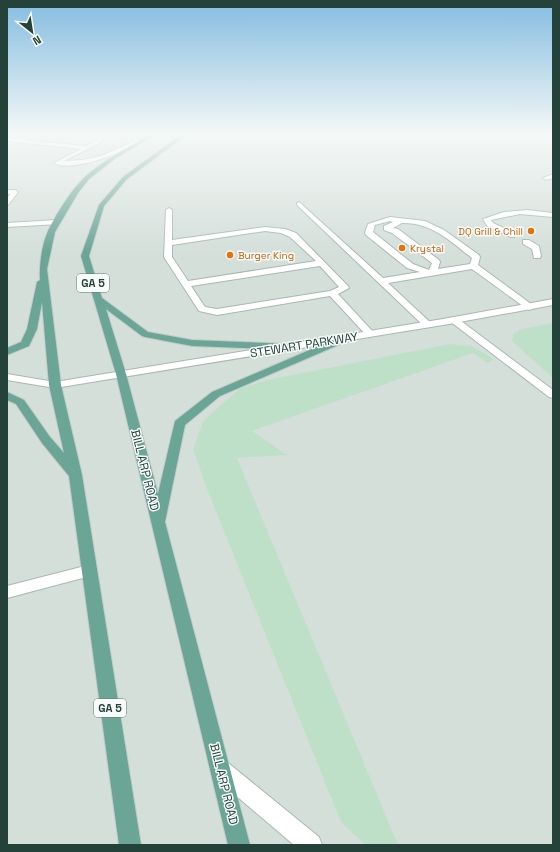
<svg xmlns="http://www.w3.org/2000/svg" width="560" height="852" viewBox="0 0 560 852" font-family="'Space Grotesk',sans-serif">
<rect width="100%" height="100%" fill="#e6efeb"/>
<path fill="#d4dfda" d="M7,134H553V845H7Z"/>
<path fill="#bfe0c8" d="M553,323V378L512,341L513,334L522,329Z
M450,344L472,346L494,359L488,363L473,353L252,431L287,455L237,458L398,845H365L341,822L207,489L193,449L203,421L239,389L267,380Z"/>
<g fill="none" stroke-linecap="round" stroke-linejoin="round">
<g stroke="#a8b8b2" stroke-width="2">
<path id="service" d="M94,134H104L101,142L64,161L82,160L101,156L144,137L149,138C134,149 70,174 54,163L81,149L7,141V135L11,139L86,146L97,140L99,136Z
M553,174V178L546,180L543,178Z
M7,190H15L18,192L9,204L7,205V198L10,194H7Z
M299,202L383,278L420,272L407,268L366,235L365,233L368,224L390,217L425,221L444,230L479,255L480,257L478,265L535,307L530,310L527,309L472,269L388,283L433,325L431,327H425L297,205V203ZM390,221L393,222L384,226V230L392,233L432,263L429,270L413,264L373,232L375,225ZM402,223C431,222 450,241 472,258L470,264L438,269L440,262L439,260L398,229L393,228Z
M169,208L172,210V240L265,227L285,229L296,233L348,286L349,288L338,294L375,334L370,337L367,336L330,296L217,315L199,311L164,257L166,210ZM265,231L281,233L290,237L316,261L188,281L172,257V245ZM320,266L339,287L330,291L217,309L205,307L191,286Z
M527,210L553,213V217L520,214L491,220L493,223L514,233V237H511L487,226L483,219L504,212Z
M56,220L60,222L59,224L7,227V223Z
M523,240H529L539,246L541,256L540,258H534L532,249L523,244Z
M454,317L457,318L553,390V398L549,397L451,322L449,320Z
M89,565L94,567L97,571L94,575L7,598V586Z
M220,759L227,762L319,837L322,845H294L213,776L210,769L213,762Z"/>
</g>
<g stroke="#a8b8b2" stroke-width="2">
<path id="minor" d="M553,299V305L443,325L55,388L7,380V374L55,382L443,319Z"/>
</g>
<g stroke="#c2cac8" stroke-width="2">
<path id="primary" d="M151,134H157L116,158L89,179L78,193L55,232L47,269L61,385L82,475L141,845H119L69,476L42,443L16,404L7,400V392L24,400L50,437L64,453L49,385L42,302L37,329L29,346L7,355V348L21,342L27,329L37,282L40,280C39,266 42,244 48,231C55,216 73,187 86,176C106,159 128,147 151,134Z
M182,134H188L127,179L104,206L89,256L102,298L148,332L192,340L292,344L297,347L292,350L192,346L145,337L142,336L106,309L126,374L158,494L175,421L212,392L342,336L346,335L351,338L350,340L220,396L185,425L165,522L250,845H228L116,374L81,256L99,205L123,177Z"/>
</g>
<use href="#service" fill="#fff" fill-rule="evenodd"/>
<use href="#minor" fill="#fff" fill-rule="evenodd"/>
<use href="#primary" fill="#6aa596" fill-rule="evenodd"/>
</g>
<linearGradient id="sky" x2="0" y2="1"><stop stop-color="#84bce0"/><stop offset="0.53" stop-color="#f4f8f6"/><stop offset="1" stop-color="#f4f8f6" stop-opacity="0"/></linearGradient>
<rect width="560" height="253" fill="url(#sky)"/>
<g fill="#e8710a" stroke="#f7fbf9" stroke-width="1.5">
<circle cx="531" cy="231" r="4"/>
<circle cx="402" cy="248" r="4"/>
<circle cx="230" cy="255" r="4"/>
</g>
<g text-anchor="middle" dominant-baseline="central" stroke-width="3" stroke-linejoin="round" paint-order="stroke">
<g font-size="10" fill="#c56008" stroke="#f7fbf9" text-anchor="start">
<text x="523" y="231" text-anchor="end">DQ Grill &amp; Chill</text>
<text x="410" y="248">Krystal</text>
<text x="238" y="255">Burger King</text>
</g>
<g fill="#f7fbf9" stroke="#637a73" stroke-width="1">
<rect x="77" y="274" width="32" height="18" rx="3"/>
<rect x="94" y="699" width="32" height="18" rx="3"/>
</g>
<g font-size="11" font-weight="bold" fill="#24423a">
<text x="93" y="283">GA 5</text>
<text x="110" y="708">GA 5</text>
</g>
<g font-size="12" fill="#24423a" stroke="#f7fbf9">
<text transform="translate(304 345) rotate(-9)">STEWART PARKWAY</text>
<text transform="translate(145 470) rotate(76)">BILL ARP ROAD</text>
<text transform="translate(224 784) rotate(76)">BILL ARP ROAD</text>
</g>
</g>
<rect width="560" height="852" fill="none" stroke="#24423a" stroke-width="16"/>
<g transform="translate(32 32) rotate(150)" stroke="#f7fbf9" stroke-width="3" paint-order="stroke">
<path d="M0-3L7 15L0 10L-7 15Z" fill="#24423a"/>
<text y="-6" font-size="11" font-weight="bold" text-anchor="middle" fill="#24423a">N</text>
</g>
</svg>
